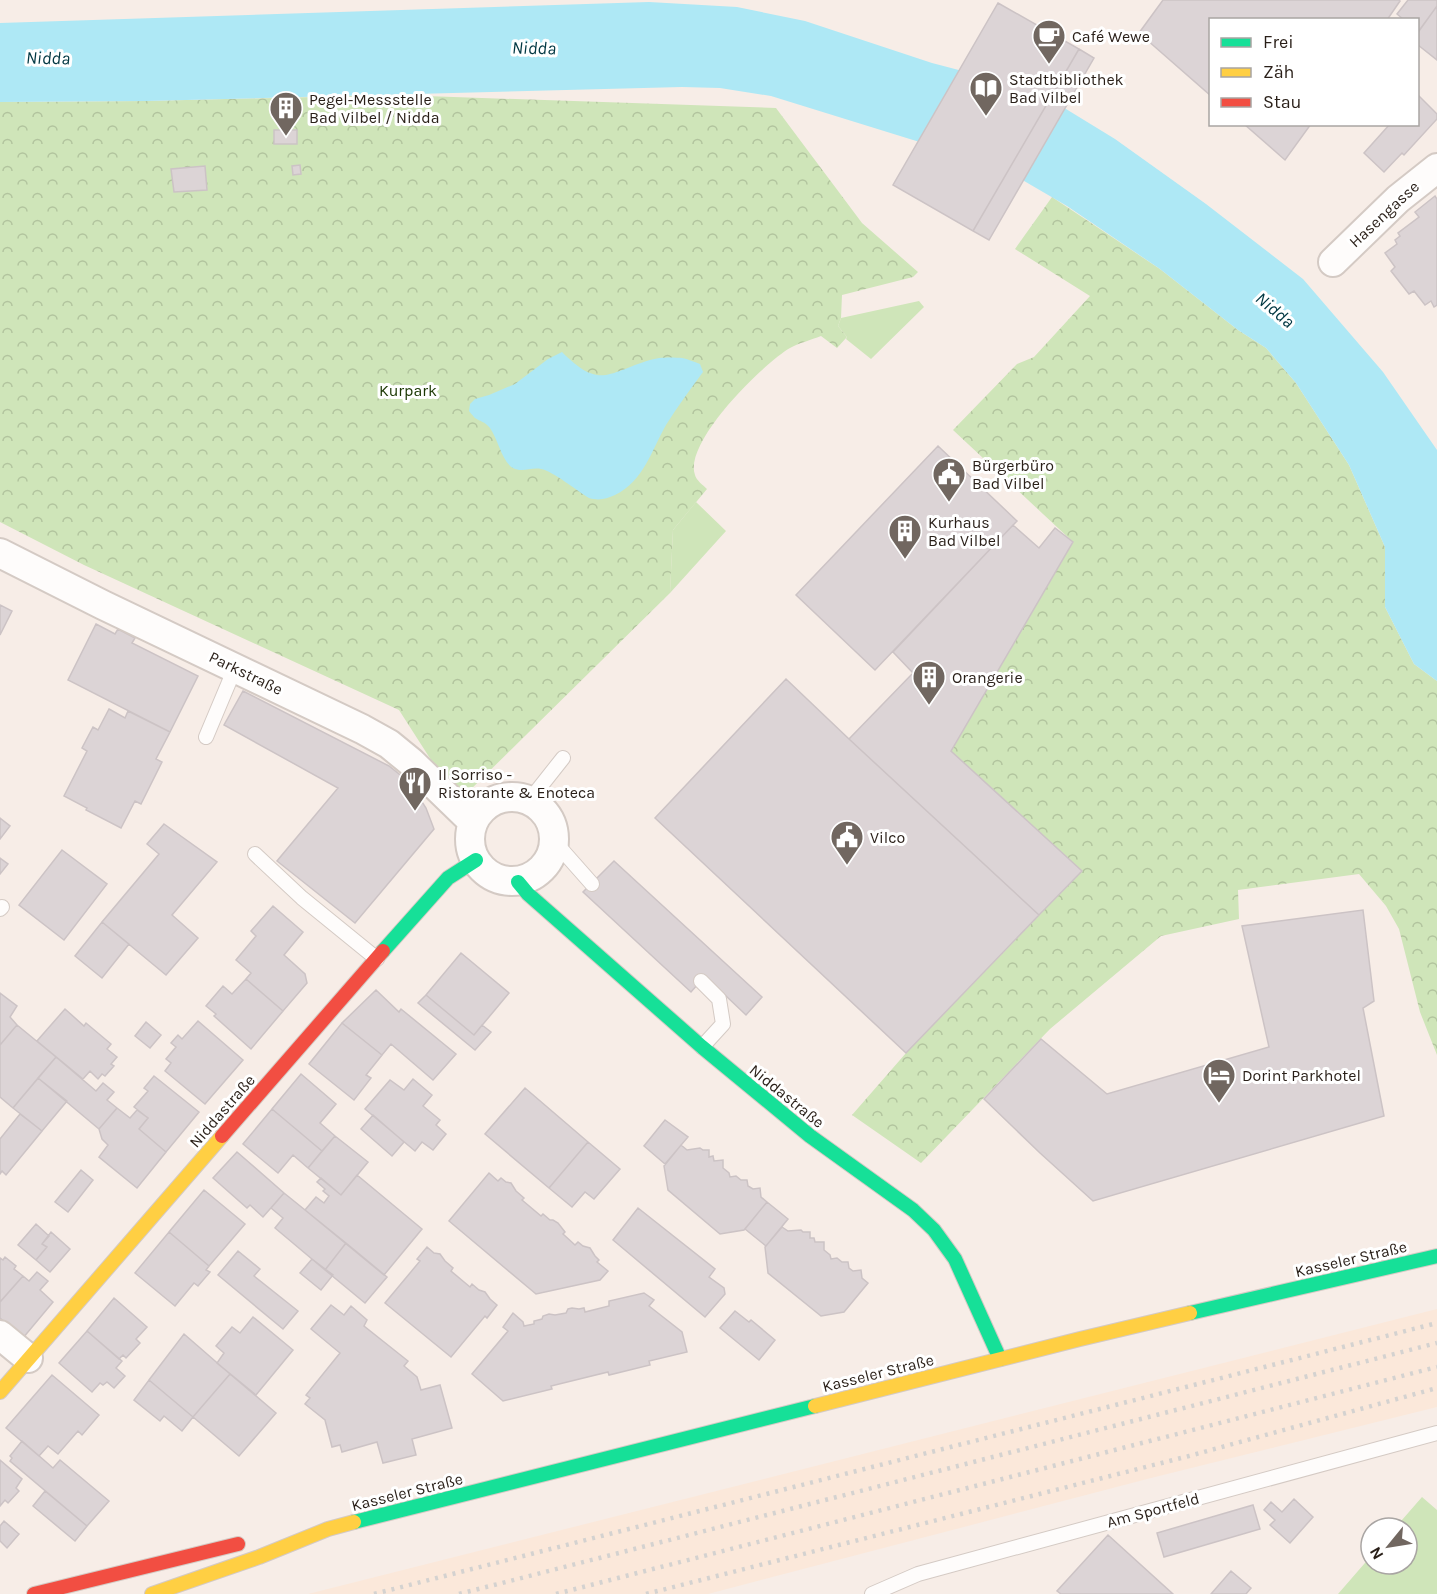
<svg xmlns="http://www.w3.org/2000/svg" width="1437" height="1594" viewBox="0 0 1437 1594" font-family="Karla,sans-serif">
<defs>
<pattern id="park-crowns" width="20" height="18" patternUnits="userSpaceOnUse" patternTransform="scale(1.5)"><rect width="20" height="18" fill="#cfe5b9"/><path d="M2 6a3 3 0 1 1 6 0M12 15a3 3 0 1 1 6 0" fill="none" stroke="#b2c49e"/></pattern>
</defs>
<rect width="100%" height="100%" fill="#f7ede7"/>
<path fill="#fbe8da" d="M1437,1309V1407L1151,1478L708,1594H308Z"/>
<path fill="#cfe5b9" d="M919,301L924,307L871,359L846,339L847,337L838,326L841,318Z
M696,502L726,531L670,593L673,530Z
M1422,1497L1437,1510V1594H1338L1371,1556V1564H1407V1528H1395Z"/>
<path fill="url(#park-crowns)" d="M397,95L776,108L862,223L918,272L913,277L842,295L841,318L838,326L847,337L837,348L821,336C811,340 799,343 790,348C764,363 683,442 695,475C696,480 703,485 707,489L673,530L670,593L458,802L399,710L84,565L0,522V102L146,101Z
M1052,197L1160,269L1238,330L1266,348L1296,383L1349,465L1385,547V607L1414,664L1437,681V1055L1420,1012L1399,929L1386,906L1359,874L1238,890L1239,919L1161,936L1050,1029L921,1163L852,1115L906,1053L1082,871L951,751L1073,542L953,430L1017,364L1034,357L1090,296L1015,249Z"/>
<path fill="#aee8f5" d="M649,2L737,7L805,21L932,63L1016,85L1066,109L1115,139L1206,204L1303,279L1383,372L1437,450V681L1414,664L1385,607V547L1349,465L1296,383L1266,348L1238,330L1160,269L1067,206L1019,178L955,153L771,96L720,88L682,87L146,101L0,102V23Z
M562,352C600,390 607,373 650,360C658,357 673,357 682,358C688,359 694,362 700,364L703,372C690,390 677,407 666,425C651,451 644,481 615,495C606,499 599,501 589,498C577,491 553,471 541,469C531,467 522,473 513,468C502,462 498,439 490,428C484,421 481,422 475,418C474,417 469,411 469,411L470,404L475,399L489,395L515,384L548,359Z"/>
<path fill="#dcd4d6" stroke="#ccc3c5" stroke-width="1.5" d="M1163,0H1399L1400,1L1387,20H1210V95L1139,33Z
M1408,0H1437V6L1419,31L1418,29V20H1404L1397,14Z
M998,3L1079,49L973,231L893,185Z
M1437,6V60L1418,45V32Z
M1079,49L1094,58L989,240L973,231Z
M1418,95L1437,114V119L1404,155L1402,153L1384,172L1364,153L1390,124H1418Z
M1244,124H1311L1285,160Z
M274,130H297V144H274Z
M300,165L301,174L293,175L292,166Z
M205,166L207,190L174,192L171,169Z
M1435,196L1437,199V305L1434,307L1431,301L1425,305L1414,291L1409,294L1391,271L1395,267L1385,253L1397,244L1395,240L1400,236L1398,233L1419,217L1415,212Z
M938,446L1017,521L875,670L796,595Z
M1013,525L1039,548L1055,528L1073,542L951,751L1082,871L1039,915L849,739L913,673L893,652Z
M0,605L12,611L0,635Z
M96,624L115,634L118,629L135,638L132,643L198,676L170,732L68,680Z
M786,679L849,739L1039,915L906,1053L655,818Z
M243,691L389,766L404,778L415,791L426,808L434,829L355,923L277,861L338,788L224,725Z
M109,709L125,718L128,711L170,732L156,759L162,762L141,804L135,801L121,828L86,810L87,808L64,796L87,751L82,748L93,727L98,730Z
M0,818L10,826L0,839Z
M164,824L217,862L172,915L198,938L166,975L102,922L159,854L147,844Z
M62,850L107,884L64,940L19,905Z
M0,858L8,864L0,874Z
M614,861L762,997L746,1015L705,976L691,992L583,892Z
M273,906L303,932L284,955L305,974L307,983L283,1011L246,979L251,973L236,960L256,936L251,931Z
M1363,910L1374,1001L1363,1008L1384,1116L1093,1201L1040,1153L984,1099L1041,1039L1107,1094L1269,1047L1242,926Z
M102,922L129,944L102,978L75,956Z
M461,953L509,993L474,1035L426,995Z
M246,979L283,1011L251,1049L214,1016L216,1014L206,1006L223,986L232,994Z
M376,990L399,1012L401,1009L456,1054L433,1080L391,1044L382,1055L342,1023Z
M0,993L17,1006L10,1017L17,1025L0,1045Z
M426,995L474,1035L482,1025L491,1032L475,1050L418,1003Z
M65,1009L84,1026L86,1023L111,1044L107,1049L117,1057L111,1064L114,1066L105,1076L102,1074L98,1079L90,1071L83,1079L37,1041Z
M198,1021L243,1060L205,1104L165,1071L171,1063L166,1059L176,1047L171,1043L178,1035L182,1039Z
M146,1022L161,1035L150,1048L135,1036Z
M342,1023L382,1055L366,1075L371,1078L354,1100L309,1064Z
M17,1025L56,1057L13,1108L0,1097V1045Z
M56,1057L96,1091L103,1083L114,1092L107,1100L117,1108L99,1129L38,1078Z
M301,1074L336,1104L320,1123L335,1136L322,1151L272,1109Z
M154,1076L199,1112L166,1152L139,1129L148,1118L134,1107L148,1091L144,1088Z
M38,1078L67,1101L42,1131L13,1108Z
M413,1079L432,1095L423,1106L440,1120L436,1125L446,1134L433,1150L422,1142L415,1151L365,1109L390,1080L404,1090Z
M525,1088L588,1142L549,1188L485,1134Z
M117,1108L130,1118L137,1110L148,1118L139,1129L166,1152L137,1188L99,1157L108,1145L102,1139L99,1129Z
M272,1109L322,1151L308,1168L293,1155L278,1173L243,1144Z
M20,1114L42,1131L6,1175L2,1171L0,1174V1139Z
M373,1115L404,1142L392,1156L361,1129Z
M665,1120L688,1137L665,1164L644,1146Z
M335,1136L368,1162L341,1195L308,1168Z
M588,1142L620,1169L594,1199L585,1192L572,1207L549,1188Z
M681,1145L687,1150L700,1148L703,1150H709V1157L713,1156L714,1161L723,1160V1168L729,1173L730,1177L736,1176L741,1180H747L748,1186L753,1189L760,1188L761,1197L767,1202L744,1230L720,1234L668,1190L664,1166Z
M237,1152L284,1193L263,1217L250,1205L247,1208L213,1178Z
M81,1170L93,1180L68,1212L55,1202Z
M489,1173L498,1181L501,1178L506,1182L511,1183L516,1191L524,1198L522,1200L541,1216L543,1214L550,1220H553L558,1223L565,1232L563,1234L575,1245L578,1242L583,1246L590,1248L595,1256L599,1260L597,1262L608,1271L600,1280L536,1294L449,1221Z
M357,1175L422,1229L384,1275L305,1210L316,1197L324,1203L329,1196L323,1191L325,1189L317,1182L321,1178L341,1195Z
M204,1190L245,1224L209,1266L169,1232Z
M284,1193L346,1243L325,1270L275,1228L283,1218L271,1208Z
M767,1202L788,1219L766,1246L745,1229Z
M638,1208L715,1269L709,1277L724,1288L725,1294L705,1317L613,1240Z
M36,1224L49,1236L42,1244L47,1247L36,1260L18,1245Z
M782,1227L788,1231L801,1230L803,1232H810V1238H814L815,1242H824V1250L830,1255L831,1259L837,1258L842,1262H848L849,1268L853,1271L861,1270L862,1278L868,1283L844,1312L821,1316L768,1273L765,1247Z
M51,1232L70,1249L50,1272L36,1260L47,1247L42,1244Z
M169,1232L209,1266L206,1270L210,1272L198,1286L194,1283L175,1306L135,1273Z
M346,1243L387,1277L365,1303L325,1270Z
M427,1247L434,1253L440,1254L445,1261L453,1268L451,1271L470,1287L472,1284L479,1290L485,1292L490,1299L497,1305L487,1318L485,1316L451,1357L385,1303L420,1261L417,1259Z
M238,1251L260,1269L254,1276L298,1311L283,1329L218,1275Z
M5,1257L16,1266L14,1269L23,1276L0,1302V1258L3,1260Z
M312,1259L333,1275L321,1290L300,1273Z
M37,1272L48,1281L40,1290L53,1302L23,1338L0,1318V1302L23,1276L29,1281Z
M644,1293L654,1300L649,1306L682,1332L687,1352L649,1361L650,1365L609,1375L608,1372L551,1386L552,1389L503,1401L472,1374L508,1331L503,1327L513,1313L523,1322L524,1326L534,1324V1321L542,1319L543,1316L549,1314L555,1315L566,1313L568,1309L572,1308L579,1309L584,1308L585,1312L609,1306V1301Z
M114,1298L147,1327L136,1339L140,1343L126,1358L123,1355L119,1359L87,1331Z
M331,1305L344,1315L351,1306L367,1320L364,1326L408,1361L404,1366L417,1377L421,1390L440,1385L452,1428L412,1439L416,1455L383,1463L377,1442L342,1452L340,1445L332,1447L325,1420L305,1404L310,1398L306,1395L340,1353L311,1329Z
M735,1311L749,1322L751,1320L775,1340L759,1360L720,1328Z
M253,1317L293,1350L256,1395L217,1363L224,1353L216,1346L232,1327L240,1333Z
M87,1331L122,1361L116,1368L125,1376L114,1388L107,1382L103,1385L100,1383L92,1392L59,1363Z
M184,1334L230,1374L193,1417L149,1380Z
M230,1374L276,1413L239,1456L193,1417Z
M52,1375L99,1415L82,1435L78,1431L58,1454L48,1446L39,1456L6,1428Z
M149,1380L193,1417L182,1431L164,1416L160,1421L134,1400Z
M22,1441L53,1468L60,1460L109,1501L87,1526L10,1461L12,1458L10,1456Z
M0,1460L22,1479L16,1488L19,1491L8,1503L5,1500L0,1506Z
M45,1491L87,1526L75,1541L33,1506Z
M1294,1499L1313,1517L1290,1543L1270,1525L1275,1520L1264,1510L1271,1502L1282,1512Z
M1253,1505L1260,1529L1164,1557L1157,1533Z
M4,1521L19,1534L7,1548L0,1541V1526Z
M1108,1535L1173,1594H1061L1057,1591Z
M1231,1571L1251,1588L1246,1594H1211Z"/>
<g fill="none" stroke-linecap="round" stroke-linejoin="round">
<g stroke="#d4cac4" stroke-width="16">
<path id="lane" d="M206,737L235,668
M529,801L563,758
M554,841L592,884
M255,854L302,898L377,959
M0,909L2,907
M701,981L719,999L723,1024L702,1047
M872,1594L918,1574L1437,1433"/>
</g>
<g stroke="#d4cac4" stroke-width="32">
<path id="street" d="M1333,262L1398,199L1437,168
M0,553L103,605L362,729L389,744L411,762L473,822
M470 839a42 42 0 1 1 84 0a42 42 0 1 1-84 0Z
M0,1335L28,1358"/>
</g>
<g stroke="#d4cac4" stroke-width="16">
<path id="fast" d="M518,882L528,894L702,1047L810,1136L913,1210L934,1230L955,1259L1000,1359
M383,951L448,878L476,860
M1190,1313L1437,1256
M354,1522L815,1406"/>
</g>
<g stroke="#d4cac4" stroke-width="16">
<path id="slow" d="M0,1392L222,1136
M815,1406L1080,1339L1190,1313
M152,1594L259,1557L328,1529L354,1522"/>
</g>
<g stroke="#d4cac4" stroke-width="16">
<path id="jam" d="M222,1136L383,951
M34,1594L238,1544"/>
</g>
<use href="#lane" stroke="#fefcfb" stroke-width="14"/>
<use href="#street" stroke="#fefcfb" stroke-width="28"/>
<use href="#fast" stroke="#16e098" stroke-width="14"/>
<use href="#slow" stroke="#ffcf43" stroke-width="14"/>
<use href="#jam" stroke="#f24e42" stroke-width="14"/>
<path stroke="#d4d2d0" stroke-width="4.5" stroke-dasharray="3 6" stroke-linecap="butt" d="M374,1594L1437,1323
M459,1594L1437,1343
M556,1594L1437,1367
M646,1594L1189,1456L1437,1388"/>
</g>
<defs>
<g id="cafe-pin" transform="scale(1.725)"><path d="M0 17L-7.5 6A9.5 9.5 0 1 1 7.5 6Z" fill="#716760" stroke="#fff"/><path d="M-5.5-4.5H6V0H3Q3 3.5 0 3.5H-2.5Q-5.5 3.5-5.5 0ZM3-3.2v2h1.7v-2ZM-6 4.5H4V6H-6Z" fill="#fff"/></g>
<g id="library-pin" transform="scale(1.725)"><path d="M0 17L-7.5 6A9.5 9.5 0 1 1 7.5 6Z" fill="#716760" stroke="#fff"/><path d="M-6-4Q-3-5.5-.7-3.5V5Q-3 3-6 4ZM6-4Q3-5.5 .7-3.5V5Q3 3 6 4Z" fill="#fff"/></g>
<g id="building-pin" transform="scale(1.725)"><path d="M0 17L-7.5 6A9.5 9.5 0 1 1 7.5 6Z" fill="#716760" stroke="#fff"/><path d="M-4-6H4V6H1V3H-1V6H-4ZM-2.5-4.3h1.7v1.8h-1.7ZM.8-4.3h1.7v1.8H.8ZM-2.5-1h1.7V.8h-1.7ZM.8-1h1.7V.8H.8Z" fill="#fff"/></g>
<g id="civic-pin" transform="scale(1.725)"><path d="M0 17L-7.5 6A9.5 9.5 0 1 1 7.5 6Z" fill="#716760" stroke="#fff"/><path d="M-.6-6.5H3V-4.5H.6V-3L4-1V1h2V6H-6V1h2V-1L-.6-3ZM-1.2 2.5V6h2.4V2.5Z" fill="#fff"/></g>
<g id="restaurant-pin" transform="scale(1.725)"><path d="M0 17L-7.5 6A9.5 9.5 0 1 1 7.5 6Z" fill="#716760" stroke="#fff"/><path d="M-5-6h1v4h1v-4h1v4h1v-4h1v5L-1.5 .5V6h-2V.5L-5-1ZM5-6V6H3V1.5H1.5Q1.5-4 5-6Z" fill="#fff"/></g>
<g id="hotel-pin" transform="scale(1.725)"><path d="M0 17L-7.5 6A9.5 9.5 0 1 1 7.5 6Z" fill="#716760" stroke="#fff"/><path d="M-6-4.5h1.5V1H6V5H4.5V3h-9V5H-6ZM-4 0a1.8 1.8 0 1 1 3.6 0ZM.5 0V-2.5h3Q6-2.5 6 0Z" fill="#fff"/></g>
</defs>
<g fill-rule="evenodd">
<use href="#cafe-pin" x="1049" y="36"/>
<use href="#library-pin" x="986" y="88"/>
<use href="#building-pin" x="286" y="108"/>
<use href="#civic-pin" x="949" y="474"/>
<use href="#building-pin" x="905" y="531"/>
<use href="#building-pin" x="929" y="677"/>
<use href="#restaurant-pin" x="415" y="783"/>
<use href="#civic-pin" x="847" y="837"/>
<use href="#hotel-pin" x="1219" y="1075"/>
</g>
<g text-anchor="middle" dominant-baseline="central" stroke-width="6" stroke-linejoin="round" paint-order="stroke">
<g font-size="16" fill="#291f18" stroke="#fff" text-anchor="start">
<text x="1072" y="36">Café Wewe</text>
<text x="1009" y="79">Stadtbibliothek<tspan x="1009" dy="18">Bad Vilbel</tspan></text>
<text x="309" y="99">Pegel-Messstelle<tspan x="309" dy="18">Bad Vilbel / Nidda</tspan></text>
<text x="972" y="465">Bürgerbüro<tspan x="972" dy="18">Bad Vilbel</tspan></text>
<text x="928" y="522">Kurhaus<tspan x="928" dy="18">Bad Vilbel</tspan></text>
<text x="952" y="677">Orangerie</text>
<text x="438" y="774">Il Sorriso -<tspan x="438" dy="18">Ristorante &amp; Enoteca</tspan></text>
<text x="870" y="837">Vilco</text>
<text x="1242" y="1075">Dorint Parkhotel</text>
</g>
<g font-size="16" fill="#291f18" stroke="#fff">
<text transform="translate(1384 214) rotate(-43)">Hasengasse</text>
<text transform="translate(246 673) rotate(26)">Parkstraße</text>
<text transform="translate(787 1096) rotate(39)">Niddastraße</text>
<text transform="translate(222 1111) rotate(-49)">Niddastraße</text>
<text transform="translate(1351 1259) rotate(-13)">Kasseler Straße</text>
<text transform="translate(878 1373) rotate(-14)">Kasseler Straße</text>
<text transform="translate(407 1492) rotate(-14)">Kasseler Straße</text>
<text transform="translate(1153 1510) rotate(-15)">Am Sportfeld</text>
</g>
<g font-size="16" fill="#193601" stroke="#fff">
<text x="408" y="390">Kurpark</text>
</g>
<g font-size="18" font-style="italic" fill="#003742" stroke="#fff">
<text transform="translate(534 48) rotate(1)">Nidda</text>
<text transform="translate(48 58) rotate(1)">Nidda</text>
<text transform="translate(1275 310) rotate(40)">Nidda</text>
</g>
</g>
<rect x="1209" y="18" width="210" height="108" fill="#ffffff" stroke="#a9a5a3" stroke-width="1.5"/>
<rect x="1221" y="38" width="30" height="9" fill="#16e098" stroke="#a9a5a3" stroke-width="1.5"/>
<text x="1263" y="48" font-size="18" fill="#291f18">Frei</text>
<rect x="1221" y="68" width="30" height="9" fill="#ffcf43" stroke="#a9a5a3" stroke-width="1.5"/>
<text x="1263" y="78" font-size="18" fill="#291f18">Zäh</text>
<rect x="1221" y="98" width="30" height="9" fill="#f24e42" stroke="#a9a5a3" stroke-width="1.5"/>
<text x="1263" y="108" font-size="18" fill="#291f18">Stau</text>
<g transform="translate(1389 1546) rotate(240)"><circle r="28" fill="#ffffff" stroke="#a9a5a3" stroke-width="1.5"/>
<path d="M0-4.5L10 22L0 15L-10 22Z" fill="#716760"/>
<text y="-9" font-size="16" font-weight="bold" text-anchor="middle" fill="#291f18">N</text>
</g>
</svg>
